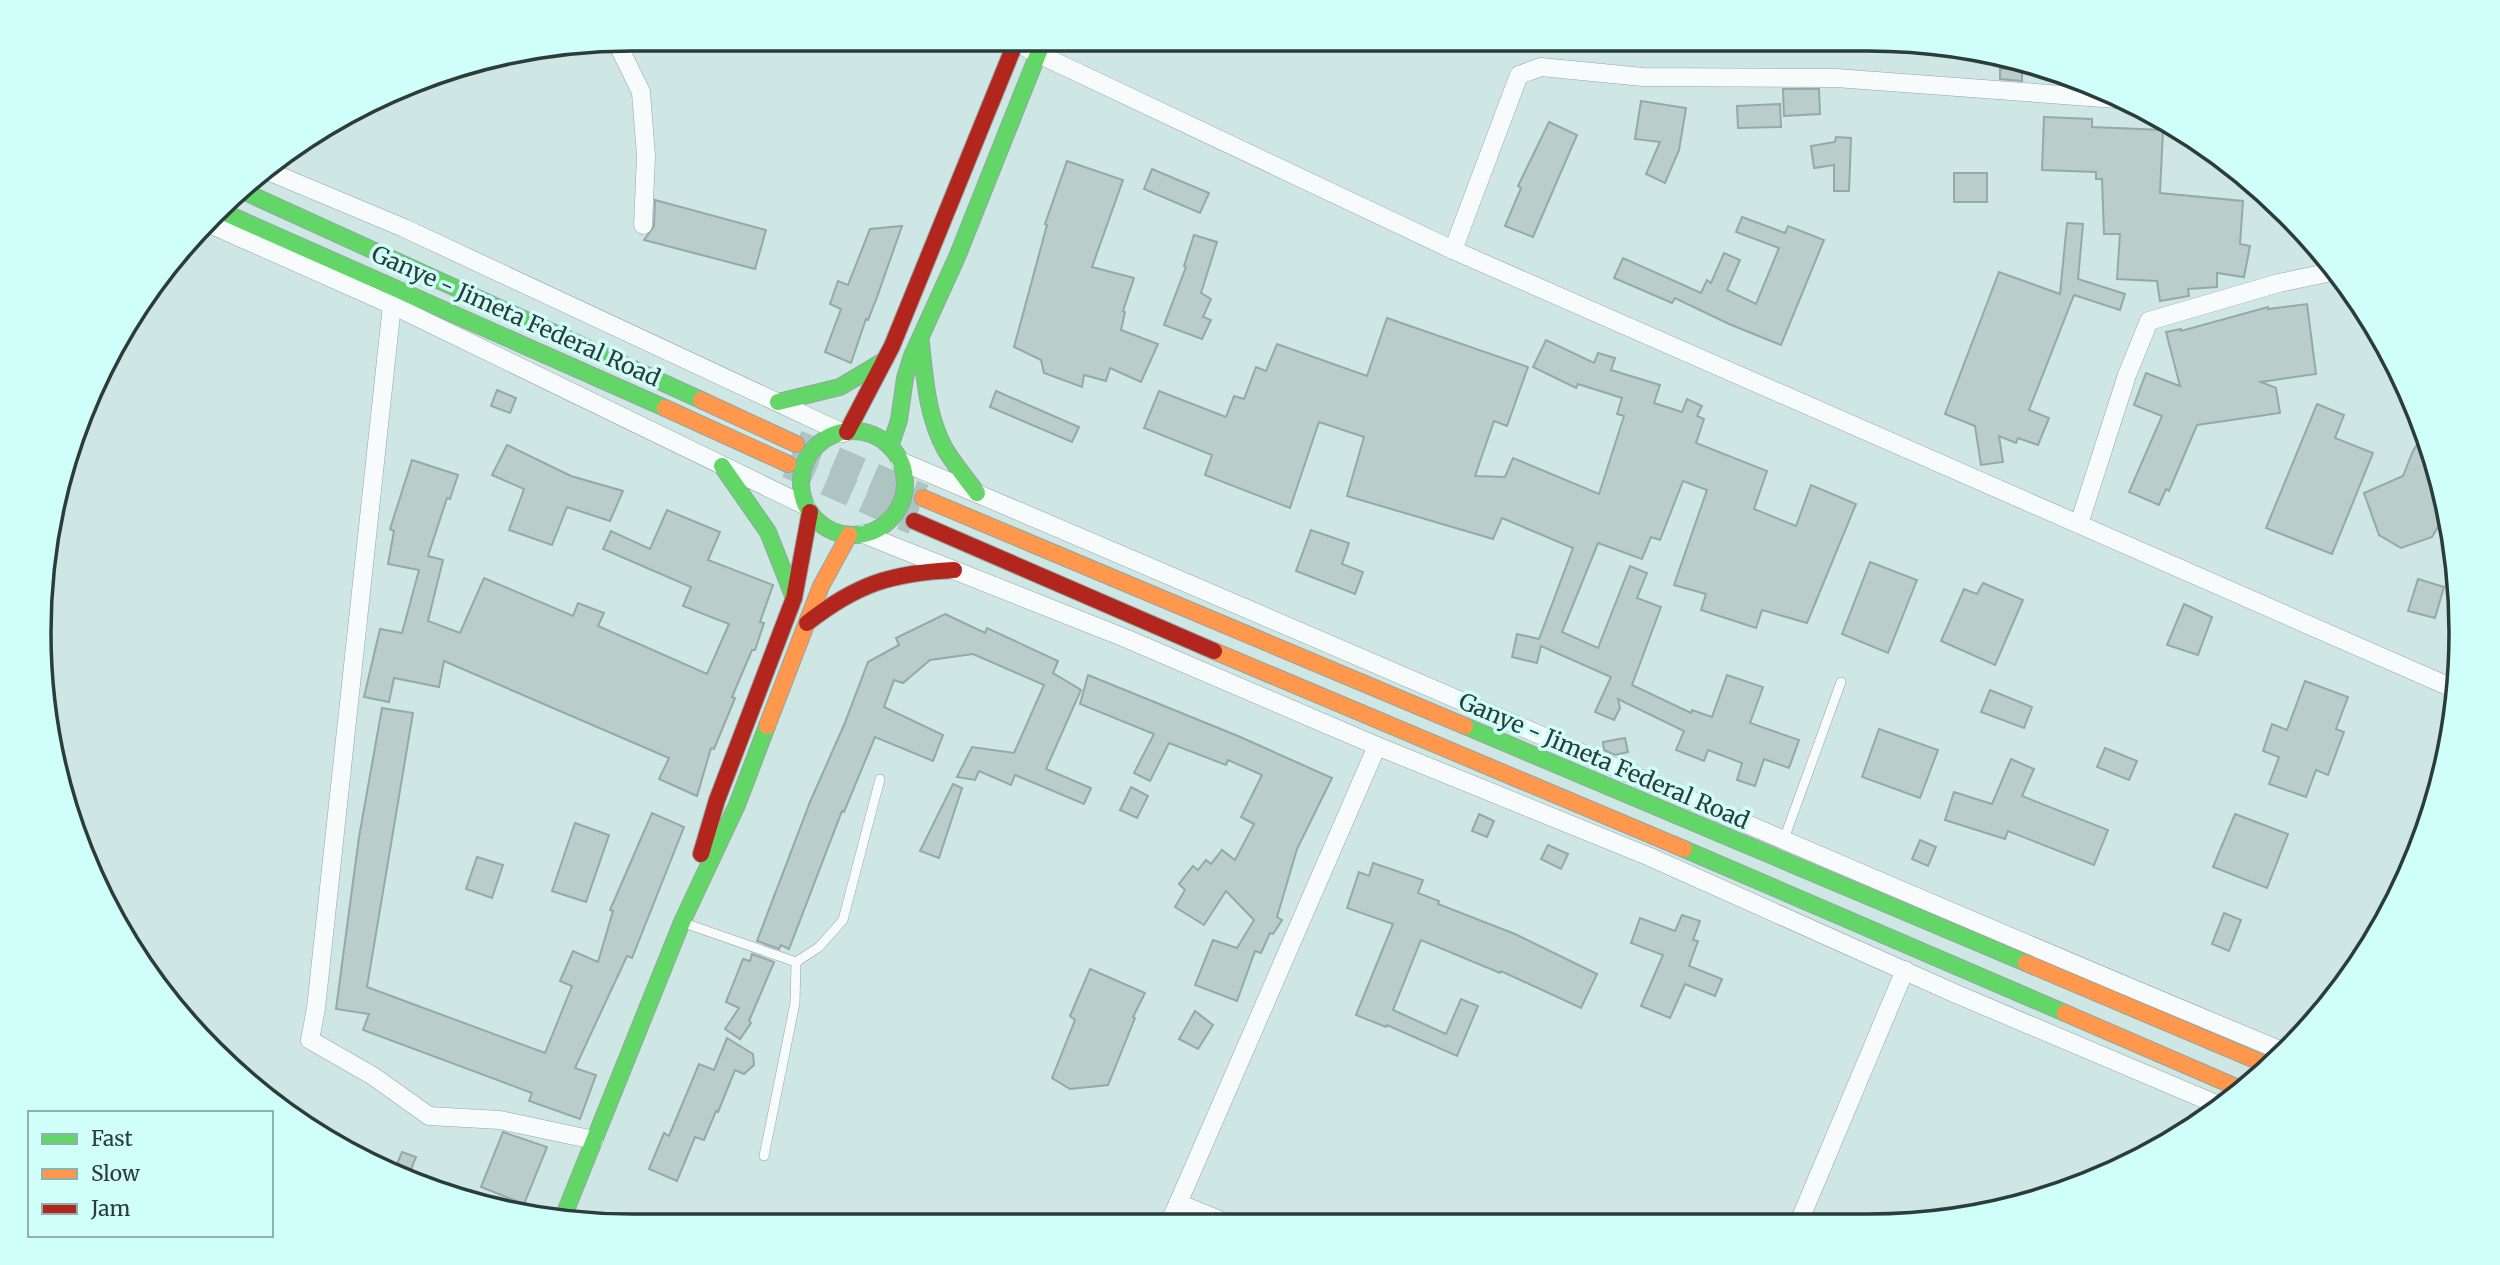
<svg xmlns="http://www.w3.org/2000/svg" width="2500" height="1265" viewBox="0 0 2500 1265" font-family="Merriweather,serif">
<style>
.building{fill:#b9cdcb;stroke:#96a8a7;stroke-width:2}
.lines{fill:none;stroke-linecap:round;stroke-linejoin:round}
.primary-tunnel{stroke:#adc4c2;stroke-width:28;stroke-dasharray:28 14;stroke-linecap:butt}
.lane-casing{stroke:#93a6a4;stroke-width:10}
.street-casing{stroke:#93a6a4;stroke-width:19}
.fast-casing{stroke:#93a6a4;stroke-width:18}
.slow-casing{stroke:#93a6a4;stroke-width:18}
.jam-casing{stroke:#93a6a4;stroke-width:18}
.lane{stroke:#f8fbfb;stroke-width:9}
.street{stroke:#f8fbfb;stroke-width:18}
.fast{stroke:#63d668;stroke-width:16}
.slow{stroke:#ff974d;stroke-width:16}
.jam{stroke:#b3261e;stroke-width:16}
.labels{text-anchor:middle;stroke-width:7;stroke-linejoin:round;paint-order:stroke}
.street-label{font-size:23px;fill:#2b3d3b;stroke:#d0fef9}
.rim{fill:none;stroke:#2b3d3b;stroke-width:3.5}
</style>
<rect width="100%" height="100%" fill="#cee6e4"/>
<g class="building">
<path d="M2022,68v13l-22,-2v-10z"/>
<path d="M1783,89h36l1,25 -36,2z"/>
<path d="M1641,101l45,7 -7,42 -14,33 -19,-9 14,-32 -25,-3z"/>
<path d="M1780,104l1,23 -43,1 -1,-22z"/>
<path d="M2044,117l48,2v8l71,3 -3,63 83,8 -3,43 10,2 -6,31 -27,-4v14l-29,2 1,7 -29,5 -3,-20 -40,-2 3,-45h-16l-2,-55h-6v-7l-54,-2z"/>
<path d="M1549,122l28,13 -44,102 -28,-11 16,-38 -3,-2z"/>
<path d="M1836,137l15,1 -2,53h-15v-26l-20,3 -3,-22 24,-4z"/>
<path d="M1067,161l56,19 -31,87 42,11 -11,33 2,1 -4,18 37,14 -17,38 -31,-14 -4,13 -22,-6 -2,12 -38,-14 -3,-13 -27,-13 33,-122 -2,-1z"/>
<path d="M1152,169l57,24 -9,20 -56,-24z"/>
<rect x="1954" y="173" width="33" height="29"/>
<path d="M655,200l111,30 -11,39 -111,-29 10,-14z"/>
<path d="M1742,217l43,16 3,-7 36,14 -43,105 -52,-21 -54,-26 -3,5 -58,-25 9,-20 78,35 6,-13 4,3 13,-30 16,7 -13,30 29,14 23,-56 -43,-16z"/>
<path d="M2067,223l16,1 -5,55 47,15 -5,16 -46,-15 -45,115 20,8 -11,27 -20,-7 -2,5 -17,-7 4,26 -22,3 -6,-39 -30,-12 54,-142 61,22z"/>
<path d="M902,226l-25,71 -9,23 -2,-1 -15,44 -26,-11 16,-43 -11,-5 8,-23 10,4 22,-56z"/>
<path d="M1194,235l23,7 -16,51 10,6 -8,18 8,3 -9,19 -38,-14 22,-58 -2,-1z"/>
<path d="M2307,304l9,70 -55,8 15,6 4,25 -83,12 -28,66 -3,-2 -7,16 -30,-13 33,-76 -28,-11 12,-32 34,13 -14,-54 15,-3v2l87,-24v2z"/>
<path d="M1387,318l141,49 -21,59 -13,-5 -19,55 30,1 8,-19 86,36 25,-78 -7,-2 5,-16 -44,-14 -2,4 -43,-21 13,-27 48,23 4,-10 17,5 -4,12 49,15 -6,18 28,9 5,-13 15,7 -5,10 7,3 -8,24 71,28 -13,38 42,17 15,-41 45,19 -49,119 -45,-13 -6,18 -55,-18 5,-16 -32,-9 33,-95 -24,-9 -23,59 -9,-3 -9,22 -44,-16 -36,89 36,16 32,-82 17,7 -10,25 24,9 -29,78 59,28 1,-3 20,7 15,-42 36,12 -13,36 49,17 -10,28 -25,-9 -9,27 -18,-6 5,-17 -34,-13 -4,11 -28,-11 8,-19 -66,-32 2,9 -6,12 -19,-8 16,-35 -70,-31 -4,17 -25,-6 5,-23 22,5 34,-91 -71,-30 -9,21 -146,-43 17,-59 -45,-15 -29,86 -85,-33 7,-20 -68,-27 15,-37 67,26 8,-21 10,3 12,-32 10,4 11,-27 90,32z"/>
<path d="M497,390l19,8 -6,15 -19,-7z"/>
<path d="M996,391l83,36 -7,15 -82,-35z"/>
<path d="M2317,404l27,11 -9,23 38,15 -41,101 -66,-26z"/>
<path d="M2425,432l14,47 -6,14 11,24 -12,20 -31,11 -22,-13 -15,-42 39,-17 10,-25z"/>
<path d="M507,445l64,31 52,15 -13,30 -43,-14 -15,38 -43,-15 15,-41 -32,-14z"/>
<path d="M412,460l46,15 -8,24 -3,-1 -19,58 15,4 -15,61 32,12 24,-55 89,38 5,-13 26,10 -6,13 109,48 22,-50 -46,-18 8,-19 -88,-38 8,-18 39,18 17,-39 53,22 -12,28 65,25 -13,37 4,1 -9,27h-3l-20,47 3,1 -21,51 -3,-1 -14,48 -38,-17 10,-21 -225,-97 -5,26 -45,-9 -5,24 -25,-5 16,-68 22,4 17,-63 -31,-6 6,-33 -4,-2z"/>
<path d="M1311,530l38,13 -7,21 21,8 -8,22 -59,-23z"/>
<path d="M1870,562l47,18 -29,73 -46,-19z"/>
<path d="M2418,579l26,8 -9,31 -27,-7z"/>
<path d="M1983,583l40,17 -28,65 -54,-24 23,-52 13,5z"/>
<path d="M2184,604l28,13 -14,38 -31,-10z"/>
<path d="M945,614l40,19 2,-5 71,33 -5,12 28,17 -35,79 45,19 -7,16 -69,-29 -4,10 -32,-14 -4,9 -18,-3 15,-30 42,6 30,-68 -71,-31 -43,6 -27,23 -9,-3 -10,27 59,28 -10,26 -58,-24 -31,75 -2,-1 -53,138 -8,-4 -2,4 -22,-8 53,-139 34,-77 24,-63 31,-17 -3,-7z"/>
<path d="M1088,675l150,61 94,42 -35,71 -20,68 5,3 -9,14 -3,-1 -9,20 -6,-2 -18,50 -42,-16 18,-45 24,8 17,-28 -28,-29 -22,34 -29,-18 10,-17 -6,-6 14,-18 5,4 8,-10 5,4 11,-14 13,10 19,-36 -13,-7 21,-42 -34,-15 -2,5 -57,-22 -19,38 -16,-8 20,-39 -74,-30z"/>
<path d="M2305,681l43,16 -12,32 8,3 -16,43 -12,-5 -10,27 -37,-13 10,-27 -16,-6 9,-27 15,6z"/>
<path d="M1990,690l42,17 -8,21 -43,-16z"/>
<path d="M382,708l31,5 -46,274 178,66 27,-67 -12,-5 13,-30 25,11 15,-51 -3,-1 42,-97 32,14 -52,131 -5,-2 -52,112 21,7 -16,44 -51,-18 3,-8 -169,-63 6,-16 -33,-5 23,-172z"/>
<path d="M1879,729l59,21 -18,48 -58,-21z"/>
<path d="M1625,738l3,14 -13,3 -11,-5 -1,-8z"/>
<path d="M2105,748l32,13 -8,19 -32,-13z"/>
<path d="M2011,759l23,10 -12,27 86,34 -14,35 -86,-34 -3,8 -60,-19 9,-28 38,12z"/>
<path d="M953,784l9,4 -23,70 -19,-7z"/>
<path d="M1131,787l17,9 -11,22 -17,-8z"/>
<path d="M1479,814l15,7 -7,16 -15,-6z"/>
<path d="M2235,814l53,20 -21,54 -54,-21z"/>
<path d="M575,823l34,12 -23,67 -34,-11z"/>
<path d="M1920,840l16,7 -8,19 -16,-7z"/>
<path d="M1548,845l20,9 -7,15 -20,-10z"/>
<path d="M477,857l26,8 -11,33 -26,-9z"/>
<path d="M1373,863l50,17 -5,13 21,8 -1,3 77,30 82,40 -16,34 -80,-37 -1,2 -79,-33 -28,70 53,24 15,-35 17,7 -21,50 -70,-31 -1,2 -30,-12 37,-91 -46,-16 12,-36 10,4z"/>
<path d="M2224,913l17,7 -12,31 -17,-7z"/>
<path d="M1682,915l18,6 -7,19 5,1 -9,25 33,13 -7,17 -30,-12 -15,34 -29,-12 22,-51 -32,-12 9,-25 35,13z"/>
<path d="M752,954l22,8 -25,59 2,2 -11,16 -15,-10 14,-21 -13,-6 17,-43 7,2z"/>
<path d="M1090,969l55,24 -12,24 2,1 -27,67 -38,4 -18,-11 23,-58 -5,-4z"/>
<path d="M1195,1011l18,14 -15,24 -19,-10z"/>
<path d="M727,1038l26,16 1,11 -10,9 -9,-4 -17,42 -2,-1 -12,29 -9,-3 -18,44 -28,-12 15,-36 5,3 30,-72 15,6z"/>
<path d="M503,1132l44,15 -23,57 -43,-17z"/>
<path d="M402,1152l14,5 -9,22 -14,-5z"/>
</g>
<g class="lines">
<g class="primary-tunnel">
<path d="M796,444l127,54"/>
<path d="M788,464l126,57"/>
</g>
<g class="lane-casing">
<g id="lane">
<path d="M1784,839l57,-157"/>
<path d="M684,923l112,39 23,-15 24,-27 37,-141"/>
<path d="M764,1156l31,-153 1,-41"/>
</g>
</g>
<g class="street-casing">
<g id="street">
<path d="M616,41l25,51 5,64 -3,69"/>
<path d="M1028,49l425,201 1004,440"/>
<path d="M263,169l141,59 439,205"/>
<path d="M212,225l180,80 414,201"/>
<path d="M1453,250l66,-175 22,-8 102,10 193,1 294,22"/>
<path d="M392,305l-76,703 -6,32 63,36 56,40 71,4 94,20"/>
<path d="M900,461c461,194 919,398 1382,590"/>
<path d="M2079,524l48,-149 22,-54 130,-38 57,-12"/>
<path d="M863,534l262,104 252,108 273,111 304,136 269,114"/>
<path d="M1178,1203l49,20"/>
<path d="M1799,1222l106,-252"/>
<path d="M1169,1224l208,-478"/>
</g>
</g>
<g class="fast-casing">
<g id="fast">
<path d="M243,191l458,209"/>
<path d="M223,212l442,196"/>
<path d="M921,343c4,36 6,73 24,106 9,15 21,29 32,44"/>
<path d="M778,402l62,-15 45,-27"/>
<circle cx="853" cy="483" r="52"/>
<path d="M890,447l9,-27 6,-42 7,-22 45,-99 87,-218"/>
<path d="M722,466l46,66 26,66"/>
<path d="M1465,726l561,237"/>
<path d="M1684,849l381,164"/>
<path d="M562,1220l120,-298 55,-117 30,-79"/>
</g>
</g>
<g class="slow-casing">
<g id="slow">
<path d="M701,400l95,44"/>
<path d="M665,408l123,56"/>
<path d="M923,498l542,228"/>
<path d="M1214,651l470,198"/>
<path d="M767,726l54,-140 28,-51"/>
<path d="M2026,963l241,102"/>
<path d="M2065,1013l178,77"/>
</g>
</g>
<g class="jam-casing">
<g id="jam">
<path d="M847,432l45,-86 125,-307"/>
<path d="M914,521l300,130"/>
<path d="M807,623c50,-39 84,-50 147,-53"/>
<path d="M701,854l16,-54 77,-202 16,-86"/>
</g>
</g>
<use href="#lane" class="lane"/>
<use href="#street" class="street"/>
<use href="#fast" class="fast"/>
<use href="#slow" class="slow"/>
<use href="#jam" class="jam"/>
</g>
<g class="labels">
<g class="street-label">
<text transform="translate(516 316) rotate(24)" y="8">Ganye - Jimeta Federal Road</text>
<text transform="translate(1604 761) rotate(23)" y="8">Ganye - Jimeta Federal Road</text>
</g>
</g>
<path d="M0 0H2500V1265H0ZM632 51H1868A581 581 0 0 1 2449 632V633A581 581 0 0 1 1868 1214H632A581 581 0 0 1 51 633V632A581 581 0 0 1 632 51Z" fill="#d0fef9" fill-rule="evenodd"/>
<path class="rim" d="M632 51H1868A581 581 0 0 1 2449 632V633A581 581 0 0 1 1868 1214H632A581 581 0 0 1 51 633V632A581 581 0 0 1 632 51Z"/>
<rect x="28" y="1111" width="245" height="126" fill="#d0fef9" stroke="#8eb1ad" stroke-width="2"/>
<rect x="42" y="1134" width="35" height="10" fill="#63d668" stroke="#8eb1ad" stroke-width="2"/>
<text x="91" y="1146" font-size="21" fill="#2b3d3b">Fast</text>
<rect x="42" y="1169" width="35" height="10" fill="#ff974d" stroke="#8eb1ad" stroke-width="2"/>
<text x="91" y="1181" font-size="21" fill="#2b3d3b">Slow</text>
<rect x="42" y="1204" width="35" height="10" fill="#b3261e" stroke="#8eb1ad" stroke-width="2"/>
<text x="91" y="1216" font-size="21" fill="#2b3d3b">Jam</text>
</svg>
